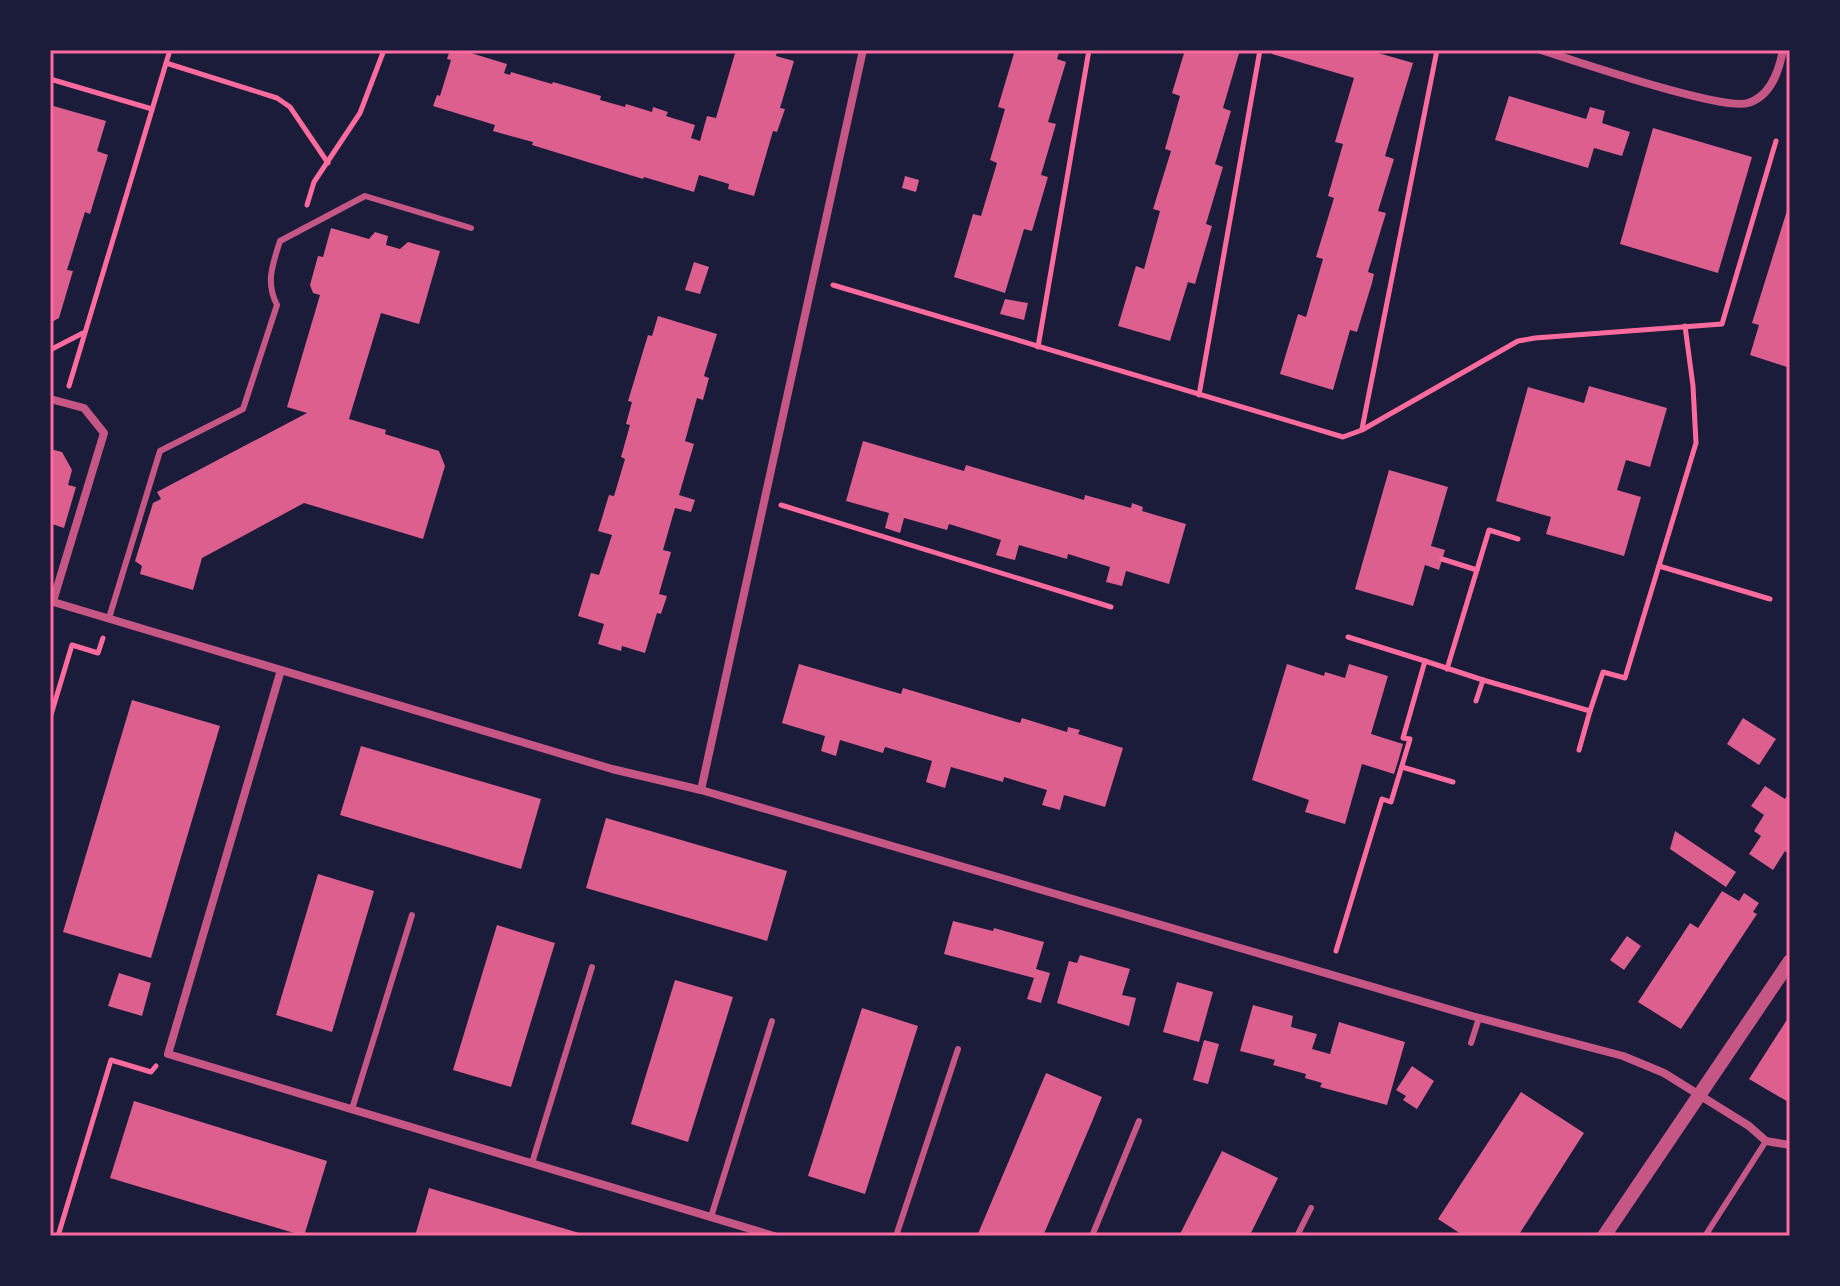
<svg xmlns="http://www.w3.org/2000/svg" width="1840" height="1286" viewBox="0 0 1840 1286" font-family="'Varela Round',sans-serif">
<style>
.building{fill:#dd5f8e}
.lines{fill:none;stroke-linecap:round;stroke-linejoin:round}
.path{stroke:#ff6b9d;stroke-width:5}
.service{stroke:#c65784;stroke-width:6}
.minor{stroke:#c65784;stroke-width:8}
.tertiary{stroke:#c65784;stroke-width:14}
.neatline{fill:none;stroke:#ff6b9d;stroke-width:3}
</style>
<rect width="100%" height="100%" fill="#1b1b3a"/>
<g class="building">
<path d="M450,50h11l46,14 -3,9 6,2 1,-3 41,12 1,-2 48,14 -1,4 25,7 1,-3 26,8 1,-5 15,5 -2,4 29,9 -4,13 9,3 7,-25 9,2 20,-68h35l6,2 -1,4 18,5 -14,47 5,1 -8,23 -4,-1 -19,65 -26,-7 1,-5 -30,-9 -5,17 -50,-15 -1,2 -111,-34 1,-3 -40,-11 2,-6 -62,-19 4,-11 3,1 11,-36 -4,-1z"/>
<path d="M1015,50h45l-3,9 9,3 -18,60 8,2 -15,51 7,2 -16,54 -8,-2 -19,64 -51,-16 19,-63 8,2 16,-53 -7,-3 15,-51 -7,-2z"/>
<path d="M1185,50h55l-17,58 8,3 -16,53 8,3 -17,57 6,2 -17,58 -7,-2 -18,59 -52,-15 18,-60 8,3 16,-58 -7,-2 18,-58 -6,-2 15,-53 -8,-3z"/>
<path d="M1273,50h95l45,13 -28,93 9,3 -16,52 8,2 -18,59 6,2 -2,9 -15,49 -7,-2 -17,60 -53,-16 18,-60 8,3 17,-58 -7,-2 18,-59 -6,-2 15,-52 -8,-2 19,-64 -82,-24z"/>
<path d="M1509,96l77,23 4,-12 15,4 -3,12 28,9 -8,24 -28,-8 -6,20 -93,-28z"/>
<path d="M50,105l56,16 -9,30 11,4 -18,59 -5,-2 -18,58 6,1 -14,47 -9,5z"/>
<path d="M1653,128l99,29 -34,116 -98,-29z"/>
<path d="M905,176l14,4 -3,12 -14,-4z"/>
<path d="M1790,201v167l-40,-13 9,-30 -7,-2z"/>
<path d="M331,228l38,11 6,-7 13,4 -2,9 14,4 8,-7 32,9 -21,73 -38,-11 -32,106 37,11 -1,4 54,17 6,15 -22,73 -119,-36 -102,55 -9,32 -53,-16 2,-8 -7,-5 18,-58 8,-4 -4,-7 150,-79 -20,-6 33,-112 -7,-2 -3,-8 8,-29 5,1z"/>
<path d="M694,262l15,5 -9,27 -15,-4z"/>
<path d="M1005,299l23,4 -4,17 -24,-6z"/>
<path d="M658,316l59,18 -13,42 5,2 -6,22 -6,-2 -12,43 9,3 -15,51 16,5 -4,12 -16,-4 -12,42 8,2 -12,42 8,2 -6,18 -4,-1 -12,40 -23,-7 -1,5 -23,-7 6,-20 -26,-8 13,-43 8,2 13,-40 -14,-4 11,-36 5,1 11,-37 -4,-2 9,-32 -4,-1 6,-22 -4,-1 20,-66 4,1z"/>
<path d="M1589,386l78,22 -17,59 -24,-7 -9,30 24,7 -17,59 -78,-22 5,-17 -55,-16 32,-114 56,16z"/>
<path d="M863,441l101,30 2,-6 118,35 1,-5 46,13 1,-5 11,4 -1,4 44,13 -17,60 -43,-13 -4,15 -16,-4 4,-15 -42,-13 -1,5 -48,-14 -4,15 -5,-1 -14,-4 5,-15 -52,-16 -2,6 -43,-12 -4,15 -15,-5 4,-15 -43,-12z"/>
<path d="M50,449l12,3 10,18 -4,15 8,2 -12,41 -12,-4 -1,6z"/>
<path d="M1389,470l59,17 -17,59 14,4 -6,20 -14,-5 -12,41 -58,-17z"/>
<path d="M799,664l102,30 2,-6 117,35 2,-5 45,14 1,-5 12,3 -2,4 45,14 -18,59 -41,-12 -4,15 -18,-5 5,-15 -43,-13 -1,5 -52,-15 -6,21 -19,-6 6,-21 -47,-14 -2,6 -43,-13 -4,16 -15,-5 4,-15 -43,-13z"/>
<path d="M1287,664l37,12 1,-4 20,6 4,-14 39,12 -17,58 32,10 -4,14 -5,16 -32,-10 -17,60 -40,-12 4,-12 -57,-20z"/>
<path d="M132,700l88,26 -69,232 -88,-26z"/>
<path d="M1743,718l33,21 -17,26 -32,-21z"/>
<path d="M361,746l180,53 -20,70 -181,-54z"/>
<path d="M1765,786l20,13 5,-8v64l-5,-4 -12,19 -24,-16 12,-18 -7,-5 10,-16 -13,-9z"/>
<path d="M606,818l181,53 -20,70 -181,-53z"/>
<path d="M1675,831l61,41 -10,15 -56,-38z"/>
<path d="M318,874l56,17 -42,141 -56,-17z"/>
<path d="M1722,891l17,10 5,-8 15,10 -6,9 4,2 -76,115 -43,-27 52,-79 8,5z"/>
<path d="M953,921l40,10 1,-3 50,14 -8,27 14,4 -9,30 -14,-4 7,-21 -90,-24z"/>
<path d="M497,925l58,18 -44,144 -58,-17z"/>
<path d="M1627,936l14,10 -17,24 -14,-10z"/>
<path d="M1080,955l50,14 -8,26 14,3 -7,28 -72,-23 12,-42 8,2z"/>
<path d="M119,973l32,10 -9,33 -34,-10z"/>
<path d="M675,980l58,17 -45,145 -57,-18z"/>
<path d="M1177,982l36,10 -14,50 -36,-10z"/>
<path d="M1253,1005l40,11 -2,11 26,7 -5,15 18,5 9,-32 66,20 -18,63 -67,-18 2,-4 -17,-5 1,-4 -33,-9 2,-5 -35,-9z"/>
<path d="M862,1008l56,18 -53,168 -57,-18z"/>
<path d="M1790,1015v88l-41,-24z"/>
<path d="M1204,1040l15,4 -11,40 -15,-4z"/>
<path d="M1412,1066l22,15 -17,28 -14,-9 3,-4 -10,-6z"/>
<path d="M1046,1073l56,24 -11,27 -48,112h-66z"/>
<path d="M1521,1092l63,41 -66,103h-54l-26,-17z"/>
<path d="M134,1101l193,60 -23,75 -194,-58z"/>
<path d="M1222,1151l56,27 -26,53 -3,5h-70z"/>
<path d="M429,1188l157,47v1h-171z"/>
</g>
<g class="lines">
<g class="path">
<path d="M166,63l111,35 13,9 38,56"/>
<path d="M50,79l102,30"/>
<path d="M307,205l7,-23 46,-69 24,-63"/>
<path d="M833,285l510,152 19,-7 156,-89 17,-3 187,-14 54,-183"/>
<path d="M1038,347l51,-297"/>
<path d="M50,350l33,-17"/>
<path d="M69,386l101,-336"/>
<path d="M1199,395l61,-345"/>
<path d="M1362,429l75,-379"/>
<path d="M781,505l330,102"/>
<path d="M1442,559l35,11"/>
<path d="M1659,566l111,33"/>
<path d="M1425,661l58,19 -7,21"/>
<path d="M1447,669l42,-139 29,9"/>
<path d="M1483,680l107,31 -11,39"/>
<path d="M1590,711l13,-39 22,6 71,-235 -3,-57 -8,-60"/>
<path d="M50,718l22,-73 26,8 5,-15"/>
<path d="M1402,767l51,15"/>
<path d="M1336,951l46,-152 9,3 19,-63 -7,-1 22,-77 -77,-24"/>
<path d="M58,1236l53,-176 40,12 5,-6"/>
</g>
<g class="service">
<path d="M109,618l51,-167 83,-42 34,-104c-12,-23 -4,-41 3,-64l85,-45 106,32"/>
<path d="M1471,1043l8,-25"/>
<path d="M352,1109l60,-194"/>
<path d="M532,1163l60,-196"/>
<path d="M711,1217l61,-196"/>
<path d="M896,1236l62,-187"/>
<path d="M1092,1236l47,-115"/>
<path d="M1297,1236l14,-28"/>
<path d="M1705,1236l61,-95"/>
</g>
<g class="minor">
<path d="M1541,50c35,11 181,61 207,53 23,-7 31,-32 35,-53"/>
<path d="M50,399l34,9 20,25 -51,168"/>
<path d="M50,601l562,168 89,21 771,226 151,40 41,17 85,53 17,15 24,4"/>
<path d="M281,670l-113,384 606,182"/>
<path d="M701,790l162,-740"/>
</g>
<path class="tertiary" d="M1604,1236l186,-275"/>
</g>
<rect width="1840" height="1286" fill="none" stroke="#1b1b3a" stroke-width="104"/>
<rect x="52" y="52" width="1736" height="1182" class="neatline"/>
</svg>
